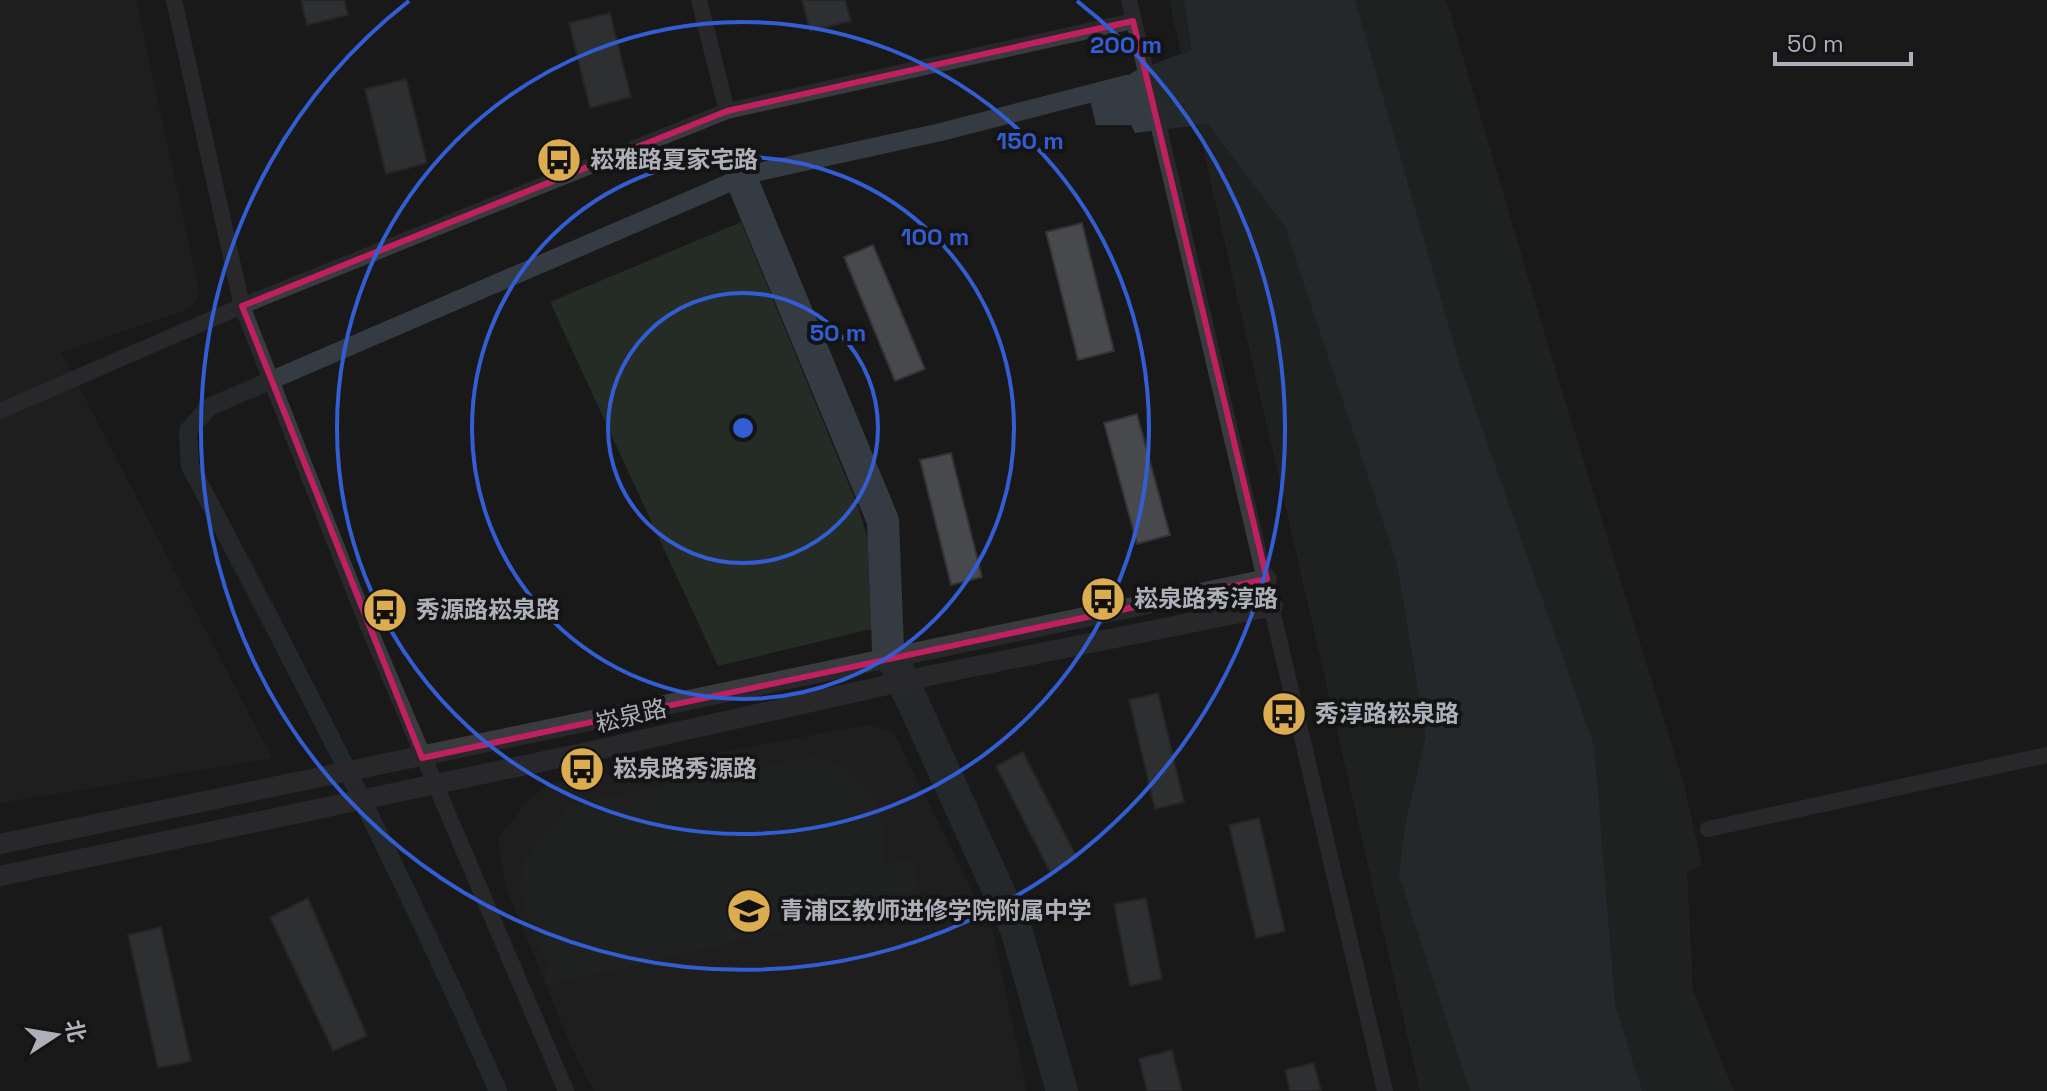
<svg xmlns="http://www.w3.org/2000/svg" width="2047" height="1091" viewBox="0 0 2047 1091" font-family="'Space Grotesk','Noto Sans SC',sans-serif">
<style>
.built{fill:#252527}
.green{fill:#252c26}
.water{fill:#343b42}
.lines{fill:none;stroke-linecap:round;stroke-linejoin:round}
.canal{stroke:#343b42;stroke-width:18}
.river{stroke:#343b42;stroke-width:32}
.building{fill:#48494c;stroke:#333336;stroke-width:2}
.minor{stroke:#3a3b3f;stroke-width:16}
.tertiary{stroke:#3a3b3f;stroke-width:20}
.marked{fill:none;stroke:#c12060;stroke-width:6;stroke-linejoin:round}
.ring{fill:none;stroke:#335dd3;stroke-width:4}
.labels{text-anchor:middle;stroke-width:8;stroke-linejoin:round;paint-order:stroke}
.poi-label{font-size:24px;font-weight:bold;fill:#adb0b8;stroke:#141415;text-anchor:start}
.street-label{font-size:24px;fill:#adb0b8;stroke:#141415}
.centre{fill:#335dd3;stroke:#141415;stroke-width:4}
.ring-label{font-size:24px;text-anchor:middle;font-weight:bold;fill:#335dd3;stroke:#141415;stroke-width:8;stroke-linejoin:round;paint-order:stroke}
</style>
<rect width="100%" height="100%" fill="#19191a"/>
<g class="built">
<path d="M0,0h136l64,295 -11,14 -128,43 211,406 -272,45z"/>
<path d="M866,725l27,6 100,202 34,158h-433l-23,-45 -65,-158 -8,-49 30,-39 22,-16z"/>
</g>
<g class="green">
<path d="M1169,0h277l110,372 128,413 18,80 -15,7 6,118 41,101h-314z"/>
<path d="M741,222l118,287 12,42v78l-153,37 -168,-364z"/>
<path d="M822,755c49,31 67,51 60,110l30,-5 9,39 -376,86 3,-25 -15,-30 -12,-38 2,-30 47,-57z"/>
</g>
<path class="water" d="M1184,0h171l105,366 134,380 21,259 27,86h-172l-71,-216 6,-49 21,-90 -29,-172 -112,-338 -77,-102 -73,9 -4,-8h-35l-6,-25 45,-29 57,-21z"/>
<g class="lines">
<path class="canal" d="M498,1091c-93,-213 -199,-419 -308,-625l-2,-35 21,-24 541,-233 191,-42 186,-48"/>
<path class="river" d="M741,178l142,343 5,127 128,281 46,162"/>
</g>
<g class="building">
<path d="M301,0h43l4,15 -41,10z"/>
<path d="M802,0h43l6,21 -41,10z"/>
<path d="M610,13l21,84 -41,11 -21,-85z"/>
<path d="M406,79l21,84 -41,11 -21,-85z"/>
<path d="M1082,223l32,128 -36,9 -32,-128z"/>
<path d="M873,245l52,124 -30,12 -51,-124z"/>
<path d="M1137,414l33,121 -33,9 -33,-121z"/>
<path d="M951,453l31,124 -31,8 -31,-125z"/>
<path d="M1158,693l26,109 -29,7 -26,-109z"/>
<path d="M1023,752l54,106 -27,14 -54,-106z"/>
<path d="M1259,818l26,113 -29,7 -27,-113z"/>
<path d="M308,898l59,138 -34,15 -63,-134z"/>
<path d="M1146,898l16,81 -32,7 -16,-82z"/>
<path d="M161,927l30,134 -33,7 -30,-133z"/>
<path d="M1172,1050l10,41h-35l-8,-32z"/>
<path d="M1314,1063l7,28h-31l-5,-21z"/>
</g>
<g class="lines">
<g class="minor">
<path d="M174,0l68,306 123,313 201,472"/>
<path d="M699,0l28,111"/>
<path d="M1129,0l256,1091"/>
<path d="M0,411l242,-105 485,-195 406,-90"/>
<path d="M1708,829l339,-74"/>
</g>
<g class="tertiary">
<path d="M0,844l1267,-265"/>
<path d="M0,876l583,-123 349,-78 341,-69"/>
</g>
</g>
<path d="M0 0H2047V1091H0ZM1133,21l134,558 -845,179 -180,-452 485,-195z" fill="#19191a" fill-opacity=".55" fill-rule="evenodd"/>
<path class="marked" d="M1133,21l134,558 -845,179 -180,-452 485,-195z"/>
<g class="ring">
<circle cx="743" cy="428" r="135"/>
<circle cx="743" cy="428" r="271"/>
<circle cx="743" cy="428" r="406"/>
<path d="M1077 1A542 542 0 1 1 409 1"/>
</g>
<defs>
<g id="bus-disc" transform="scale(2.3)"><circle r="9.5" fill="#dcac50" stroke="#141415"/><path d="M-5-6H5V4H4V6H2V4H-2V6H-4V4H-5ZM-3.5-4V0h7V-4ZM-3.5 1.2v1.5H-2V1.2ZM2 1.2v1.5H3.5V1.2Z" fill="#111"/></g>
<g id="school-disc" transform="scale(2.3)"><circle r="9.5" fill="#dcac50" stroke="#141415"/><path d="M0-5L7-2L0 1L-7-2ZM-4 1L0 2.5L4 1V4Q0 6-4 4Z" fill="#111"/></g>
</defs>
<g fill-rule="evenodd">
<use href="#bus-disc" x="559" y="160"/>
<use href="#bus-disc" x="1103" y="599"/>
<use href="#bus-disc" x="385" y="610"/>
<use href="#bus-disc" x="1284" y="714"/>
<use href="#bus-disc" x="582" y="769"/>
<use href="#school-disc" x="749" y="911"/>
</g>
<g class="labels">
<g class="poi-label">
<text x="590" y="168">崧雅路夏家宅路</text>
<text x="1134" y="607">崧泉路秀淳路</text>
<text x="416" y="618">秀源路崧泉路</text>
<text x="1315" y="722">秀淳路崧泉路</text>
<text x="613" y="777">崧泉路秀源路</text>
<text x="780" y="919">青浦区教师进修学院附属中学</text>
</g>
<g class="street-label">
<text transform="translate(631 716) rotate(-13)" y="8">崧泉路</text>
</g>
</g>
<circle cx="743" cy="428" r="12" class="centre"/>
<g class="ring-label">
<text x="1126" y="53">200 m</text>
<text x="1030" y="149">150 m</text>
<text x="935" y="245">100 m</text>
<text x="838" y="341">50 m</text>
</g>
<g transform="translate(56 1035) rotate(78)" stroke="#141415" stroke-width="6" paint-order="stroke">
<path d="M0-6L14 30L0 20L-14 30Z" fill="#adb0b8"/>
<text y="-12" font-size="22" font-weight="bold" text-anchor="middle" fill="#adb0b8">北</text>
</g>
<path d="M1775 52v12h136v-12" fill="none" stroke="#adb0b8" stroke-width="4"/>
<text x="1787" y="52" font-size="24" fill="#adb0b8" stroke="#141415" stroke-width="6" paint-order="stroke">50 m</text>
</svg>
